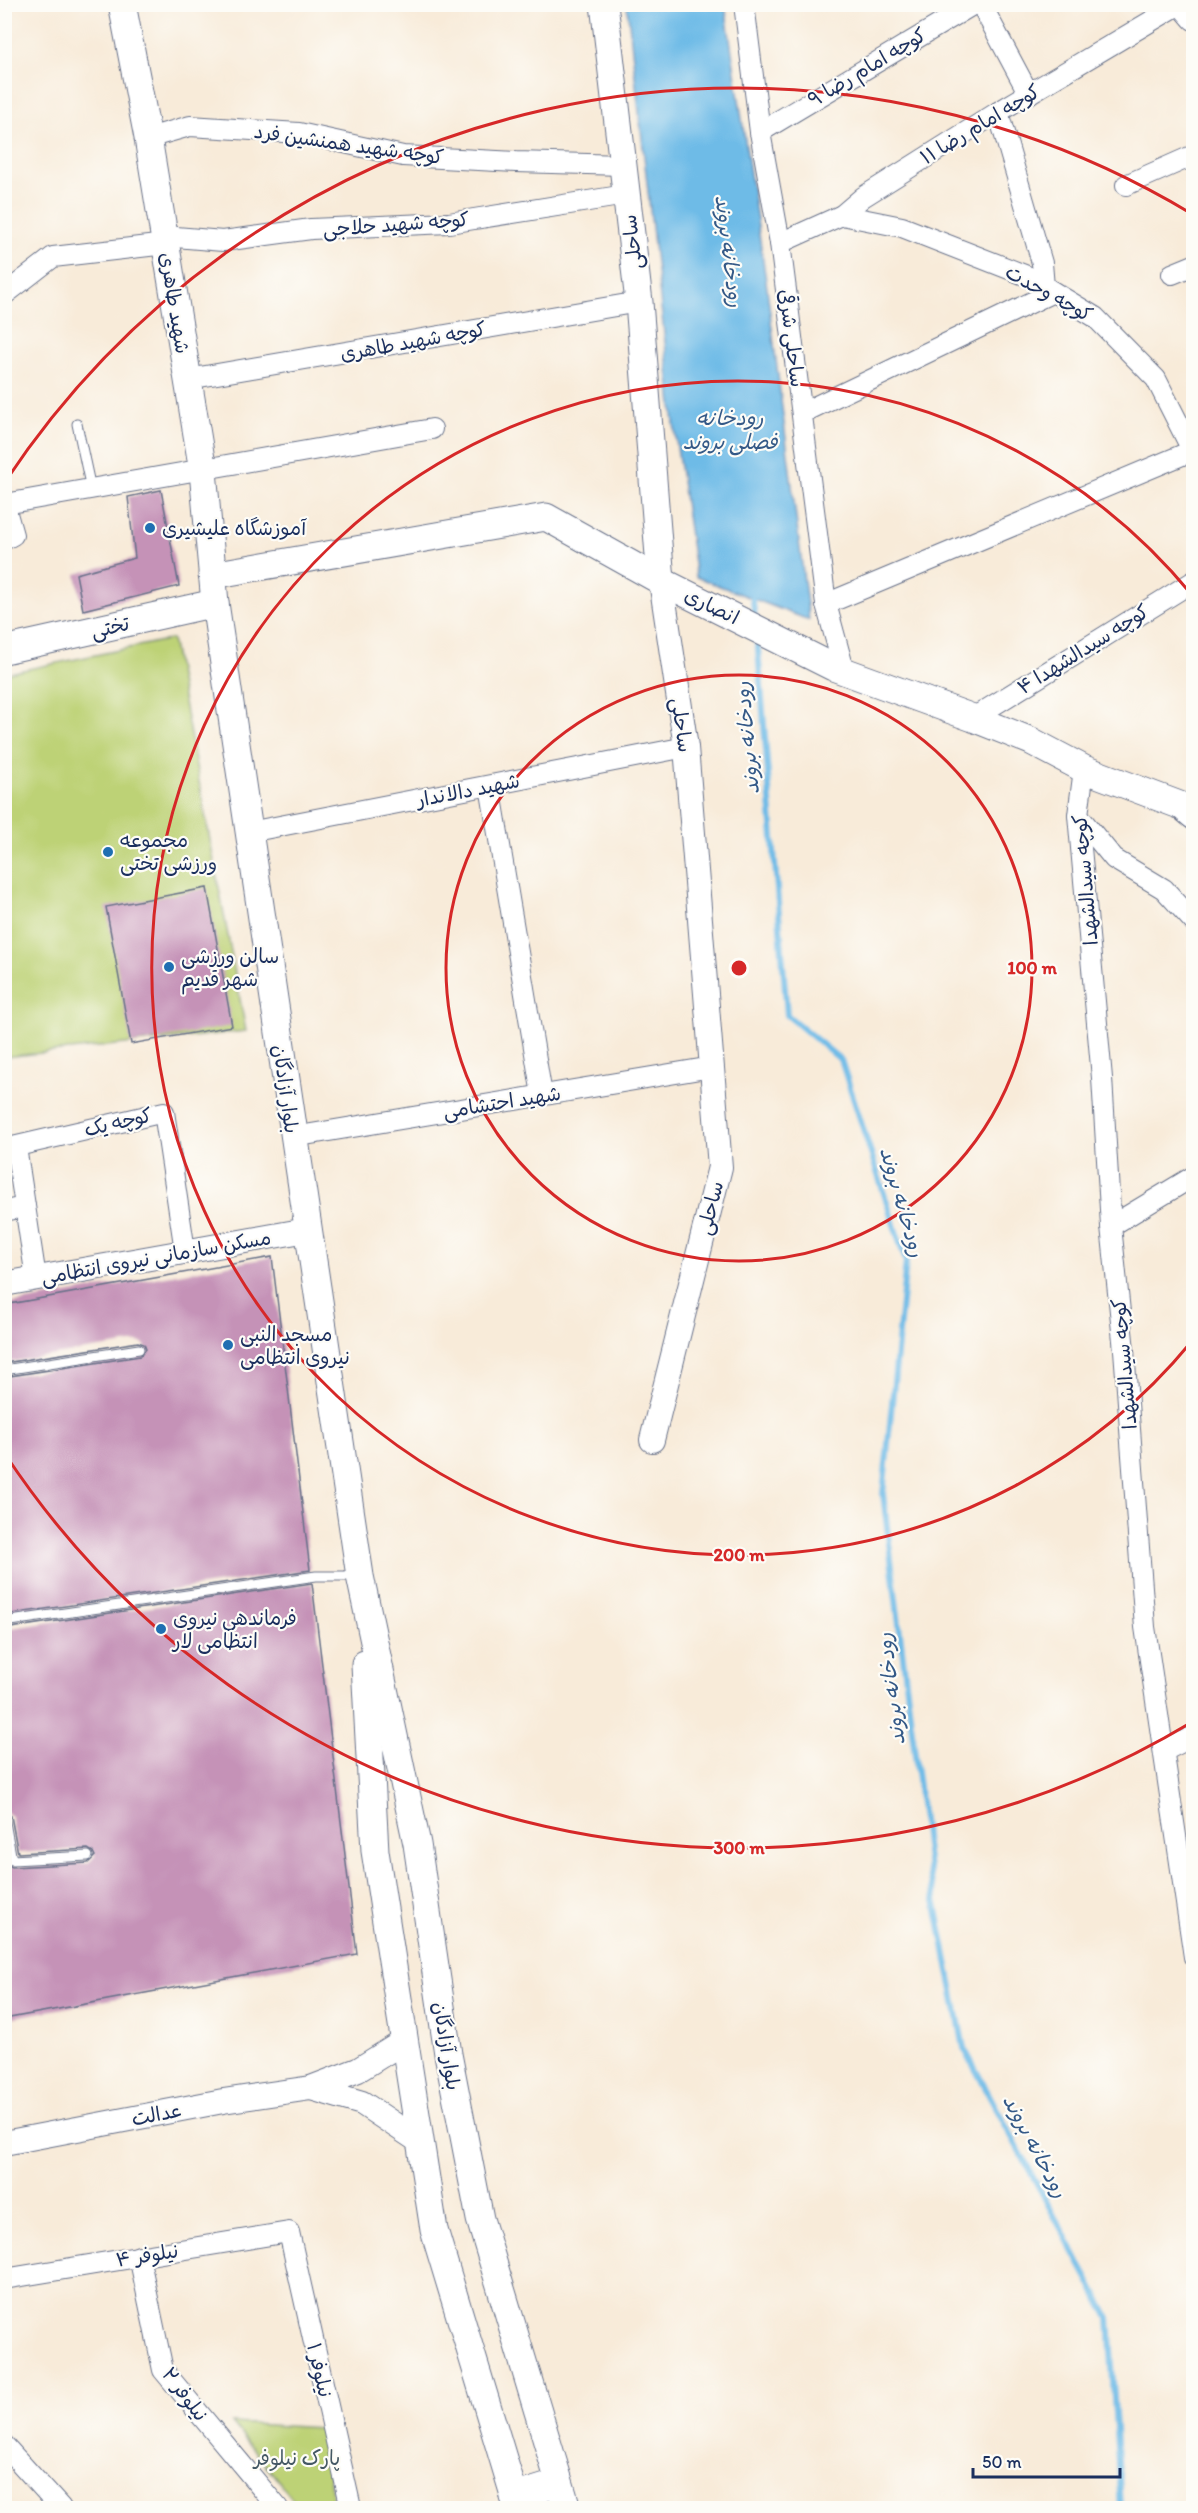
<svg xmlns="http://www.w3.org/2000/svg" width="1198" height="2513" viewBox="0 0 1198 2513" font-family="Itim,'Playpen Sans Arabic',sans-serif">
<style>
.green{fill:#bdd276;stroke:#6c806a;stroke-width:1.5}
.water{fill:#6ebbe7;stroke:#4475a2;stroke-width:1.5}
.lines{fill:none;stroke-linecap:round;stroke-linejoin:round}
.stream{stroke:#6ebbe7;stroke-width:6}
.building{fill:#c592b7}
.service-casing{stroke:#687189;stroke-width:11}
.minor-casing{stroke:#687189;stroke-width:22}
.tertiary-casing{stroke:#687189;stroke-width:26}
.secondary-casing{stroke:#687189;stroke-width:29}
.service{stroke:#fff;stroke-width:9}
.minor{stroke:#fff;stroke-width:20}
.tertiary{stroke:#fff;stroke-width:24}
.secondary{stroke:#fff;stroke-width:27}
.ring{fill:none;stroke:#d62828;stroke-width:3}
.poi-dot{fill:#1f6fb2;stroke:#fdfcf7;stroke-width:2}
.labels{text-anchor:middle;stroke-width:4.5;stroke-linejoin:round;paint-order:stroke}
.street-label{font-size:20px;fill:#1b2f5e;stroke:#fdfcf7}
.poi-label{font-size:20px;fill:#1b2f5e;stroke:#fdfcf7;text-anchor:start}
.park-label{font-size:20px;fill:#445864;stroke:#fdfcf7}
.water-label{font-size:21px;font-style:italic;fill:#345987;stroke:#fdfcf7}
.centre{fill:#d62828;stroke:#fdfcf7;stroke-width:3}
.ring-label{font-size:18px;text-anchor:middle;font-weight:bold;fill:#d62828;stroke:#fdfcf7;stroke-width:4.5;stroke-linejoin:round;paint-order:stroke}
</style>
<rect width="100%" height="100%" fill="#fdfcf7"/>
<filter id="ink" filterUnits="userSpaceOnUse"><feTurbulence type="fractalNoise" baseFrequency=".0167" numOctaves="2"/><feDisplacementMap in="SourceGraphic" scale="12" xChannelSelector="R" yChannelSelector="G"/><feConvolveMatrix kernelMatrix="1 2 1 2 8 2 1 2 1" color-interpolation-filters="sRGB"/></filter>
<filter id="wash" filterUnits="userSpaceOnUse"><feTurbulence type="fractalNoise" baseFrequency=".008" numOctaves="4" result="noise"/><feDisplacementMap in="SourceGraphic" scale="24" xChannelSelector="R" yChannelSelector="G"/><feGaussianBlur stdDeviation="1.35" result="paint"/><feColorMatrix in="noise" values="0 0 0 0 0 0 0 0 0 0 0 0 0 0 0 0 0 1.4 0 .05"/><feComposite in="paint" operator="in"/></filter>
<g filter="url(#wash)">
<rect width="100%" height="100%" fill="#f8ebd9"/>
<g class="green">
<path d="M172,639l74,392 -241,26 -1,-383z"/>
<path d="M232,2423l89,5 13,79 -34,1z"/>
</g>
<path class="water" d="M627,5h98l41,276 43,339 -113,-43 -20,-137z"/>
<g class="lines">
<g class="stream">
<path d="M752,592l3,28"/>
<path d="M757,636l30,379 54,45 65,202 -23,232 46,375 35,179 145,270 12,190"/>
</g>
</g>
<g id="blocks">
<g class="building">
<path d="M161,490l18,96 -96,24 -7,-36 59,-16 -7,-61z"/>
<path d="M207,888l25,138 -101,18 -25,-137z"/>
<path d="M272,1257l38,313 -306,45v-238l136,-21 6,-7 -2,-5 -6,-2 -134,21v-58z"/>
<path d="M312,1583l45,371 -353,65v-162l2,7 6,3 76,-4 7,-7 -2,-4 -5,-3 -70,4 -7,-37 -7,-6v-181z"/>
</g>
</g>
</g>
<g filter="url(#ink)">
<use href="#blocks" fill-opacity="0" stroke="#687189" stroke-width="1.5"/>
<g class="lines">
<g class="service-casing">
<g id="service">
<path d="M77,424l14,65"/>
<path d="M4,1370l135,-21"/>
<path d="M4,1622l312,-46h42"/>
<path d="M4,1817l8,43 76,-4"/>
</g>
</g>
<g class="minor-casing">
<g id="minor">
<path d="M744,4l16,128 20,111 46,361 18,66"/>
<path d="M981,4l48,90"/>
<path d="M998,112l44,151 2,24"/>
<path d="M760,132l214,-128"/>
<path d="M148,138l42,-12 109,7 104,23 113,6 107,3"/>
<path d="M1126,185l68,-30"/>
<path d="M842,215l60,12 125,49 68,41 61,62 38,75"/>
<path d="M164,236l59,5 88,-12 138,-6 177,-28"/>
<path d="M780,243l62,-28 21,-18 135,-85 182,-108"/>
<path d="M1172,274l22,-9"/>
<path d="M4,295l49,-38 113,-13"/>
<path d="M188,379l451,-77"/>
<path d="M802,413l251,-121"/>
<path d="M4,503l9,32 -9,5"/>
<path d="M5,504l427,-75"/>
<path d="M826,604l368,-154"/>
<path d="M973,718l221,-137"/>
<path d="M1084,769l-6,46 24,263 9,148 13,124 21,277 49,330"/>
<path d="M490,786l52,309"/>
<path d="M1078,815l36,44 50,30 30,33"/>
<path d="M249,832l437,-85"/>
<path d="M293,1137l419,-70"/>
<path d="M16,1147l20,131"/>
<path d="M4,1149l160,-37 21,139"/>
<path d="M4,1211l21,-4"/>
<path d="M1111,1226l83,-50"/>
<path d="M1164,1751l30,-15"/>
<path d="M139,2256l24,114 115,138"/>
<path d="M4,2279l285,-47 62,276"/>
<path d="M4,2445l57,63"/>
</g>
</g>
<g class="tertiary-casing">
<g id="tertiary">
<path d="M1182,4l12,14"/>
<path d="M4,1284l303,-54"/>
<path d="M652,1440l68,-273 -34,-420 -25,-166"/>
<path d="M311,2088l51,15 57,38"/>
<path d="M4,2143l219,-42 88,-13 47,-18 45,-28"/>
</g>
</g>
<g class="secondary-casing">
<g id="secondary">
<path d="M122,4l26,134 55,333 12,132 145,973 57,268 31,210 32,165 87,289"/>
<path d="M604,4l35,298 22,279"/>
<path d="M212,575l334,-58 115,64 172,86 140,51 58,23 53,28 98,37 12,10"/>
<path d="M4,650l211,-47"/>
<path d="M365,1664l10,187 59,379 84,278"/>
<path d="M514,2497l45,-14"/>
</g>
</g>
<use href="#service" class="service"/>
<use href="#minor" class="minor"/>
<use href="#tertiary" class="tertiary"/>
<use href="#secondary" class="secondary"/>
</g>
</g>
<g class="ring">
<circle cx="739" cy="968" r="293"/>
<path d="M1192 1341A587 587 0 1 1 1192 595"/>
<path d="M1192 1722A880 880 0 0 1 5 1454M5 482A880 880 0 0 1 1192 214"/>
</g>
<g class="poi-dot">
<circle cx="150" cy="528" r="6"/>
<circle cx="108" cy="852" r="6"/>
<circle cx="169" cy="967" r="6"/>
<circle cx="228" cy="1345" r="6"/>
<circle cx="161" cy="1629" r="6"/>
</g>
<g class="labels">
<g class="street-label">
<text transform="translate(867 67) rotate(-31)" y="7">کوچه امام رضا ۹</text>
<text transform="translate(980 124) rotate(-31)" y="7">کوچه امام رضا ۱۱</text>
<text transform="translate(349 144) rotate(8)" y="7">کوچه شهید همنشین فرد</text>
<text transform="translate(396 224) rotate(-4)" y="7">کوچه شهید حلاجی</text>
<text transform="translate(632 242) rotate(-97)" y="7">ساحلی</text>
<text transform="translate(1049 293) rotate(29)" y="7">کوچه وحدت</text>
<text transform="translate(175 303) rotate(81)" y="7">شهید طاهری</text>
<text transform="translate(792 338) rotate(83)" y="7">ساحلی شرقی</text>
<text transform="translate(413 341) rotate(-10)" y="7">کوچه شهید طاهری</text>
<text transform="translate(712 606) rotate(26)" y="7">انصاری</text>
<text transform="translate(110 627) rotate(-13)" y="7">تختی</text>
<text transform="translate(1083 649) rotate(-32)" y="7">کوچه سیدالشهدا ۴</text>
<text transform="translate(682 725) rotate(82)" y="7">ساحلی</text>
<text transform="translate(468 790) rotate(-11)" y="7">شهید دالاندار</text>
<text transform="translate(1085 880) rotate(-95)" y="7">کوچه سیدالشهدا</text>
<text transform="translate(286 1089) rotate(82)" y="7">بلوار آزادگان</text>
<text transform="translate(502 1102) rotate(-9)" y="7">شهید احتشامی</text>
<text transform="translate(118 1122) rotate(-13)" y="7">کوچه یک</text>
<text transform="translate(710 1208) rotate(-76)" y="7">ساحلی</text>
<text transform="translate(156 1257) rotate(-10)" y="7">مسکن سازمانی نیروی انتظامی</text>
<text transform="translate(1124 1364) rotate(-95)" y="7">کوچه سیدالشهدا</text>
<text transform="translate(447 2046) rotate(81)" y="7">بلوار آزادگان</text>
<text transform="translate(157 2114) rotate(-11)" y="7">عدالت</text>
<text transform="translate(147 2255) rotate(-9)" y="7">نیلوفر ۴</text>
<text transform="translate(320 2370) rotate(77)" y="7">نیلوفر ۱</text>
<text transform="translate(185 2394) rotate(53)" y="7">نیلوفر ۲</text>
</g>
<g class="poi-label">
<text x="162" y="535">آموزشگاه علیشیری</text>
<text x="120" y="847">مجموعه<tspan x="120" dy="23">ورزشی تختی</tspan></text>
<text x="181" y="963">سالن ورزشی<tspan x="181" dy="23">شهر قدیم</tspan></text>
<text x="240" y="1341">مسجد النبی<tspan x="240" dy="23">نیروی انتظامی</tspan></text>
<text x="173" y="1625">فرماندهی نیروی<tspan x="173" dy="23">انتظامی لار</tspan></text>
</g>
<g class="park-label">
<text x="297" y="2465">پارک نیلوفر</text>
</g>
<g class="water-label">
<text transform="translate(729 251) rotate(83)" y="7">رودخانه بروند</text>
<text x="730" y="425">رودخانه<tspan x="730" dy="24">فصلی بروند</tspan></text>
<text transform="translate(747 738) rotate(-95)" y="7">رودخانه بروند</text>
<text transform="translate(902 1202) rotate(74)" y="7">رودخانه بروند</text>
<text transform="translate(891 1689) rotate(-97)" y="7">رودخانه بروند</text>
<text transform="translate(1035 2146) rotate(62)" y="7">رودخانه بروند</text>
</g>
</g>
<circle cx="739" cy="968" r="9" class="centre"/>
<g class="ring-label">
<text x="1032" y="974">100 m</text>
<text x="739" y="1561">200 m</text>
<text x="739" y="1854">300 m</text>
</g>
<rect width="1198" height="2513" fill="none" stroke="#fdfcf7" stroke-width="24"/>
<path d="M973 2468v9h147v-9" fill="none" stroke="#1b2f5e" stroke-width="3"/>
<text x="982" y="2468" font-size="18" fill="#1b2f5e" stroke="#fdfcf7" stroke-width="4.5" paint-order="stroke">50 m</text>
</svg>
